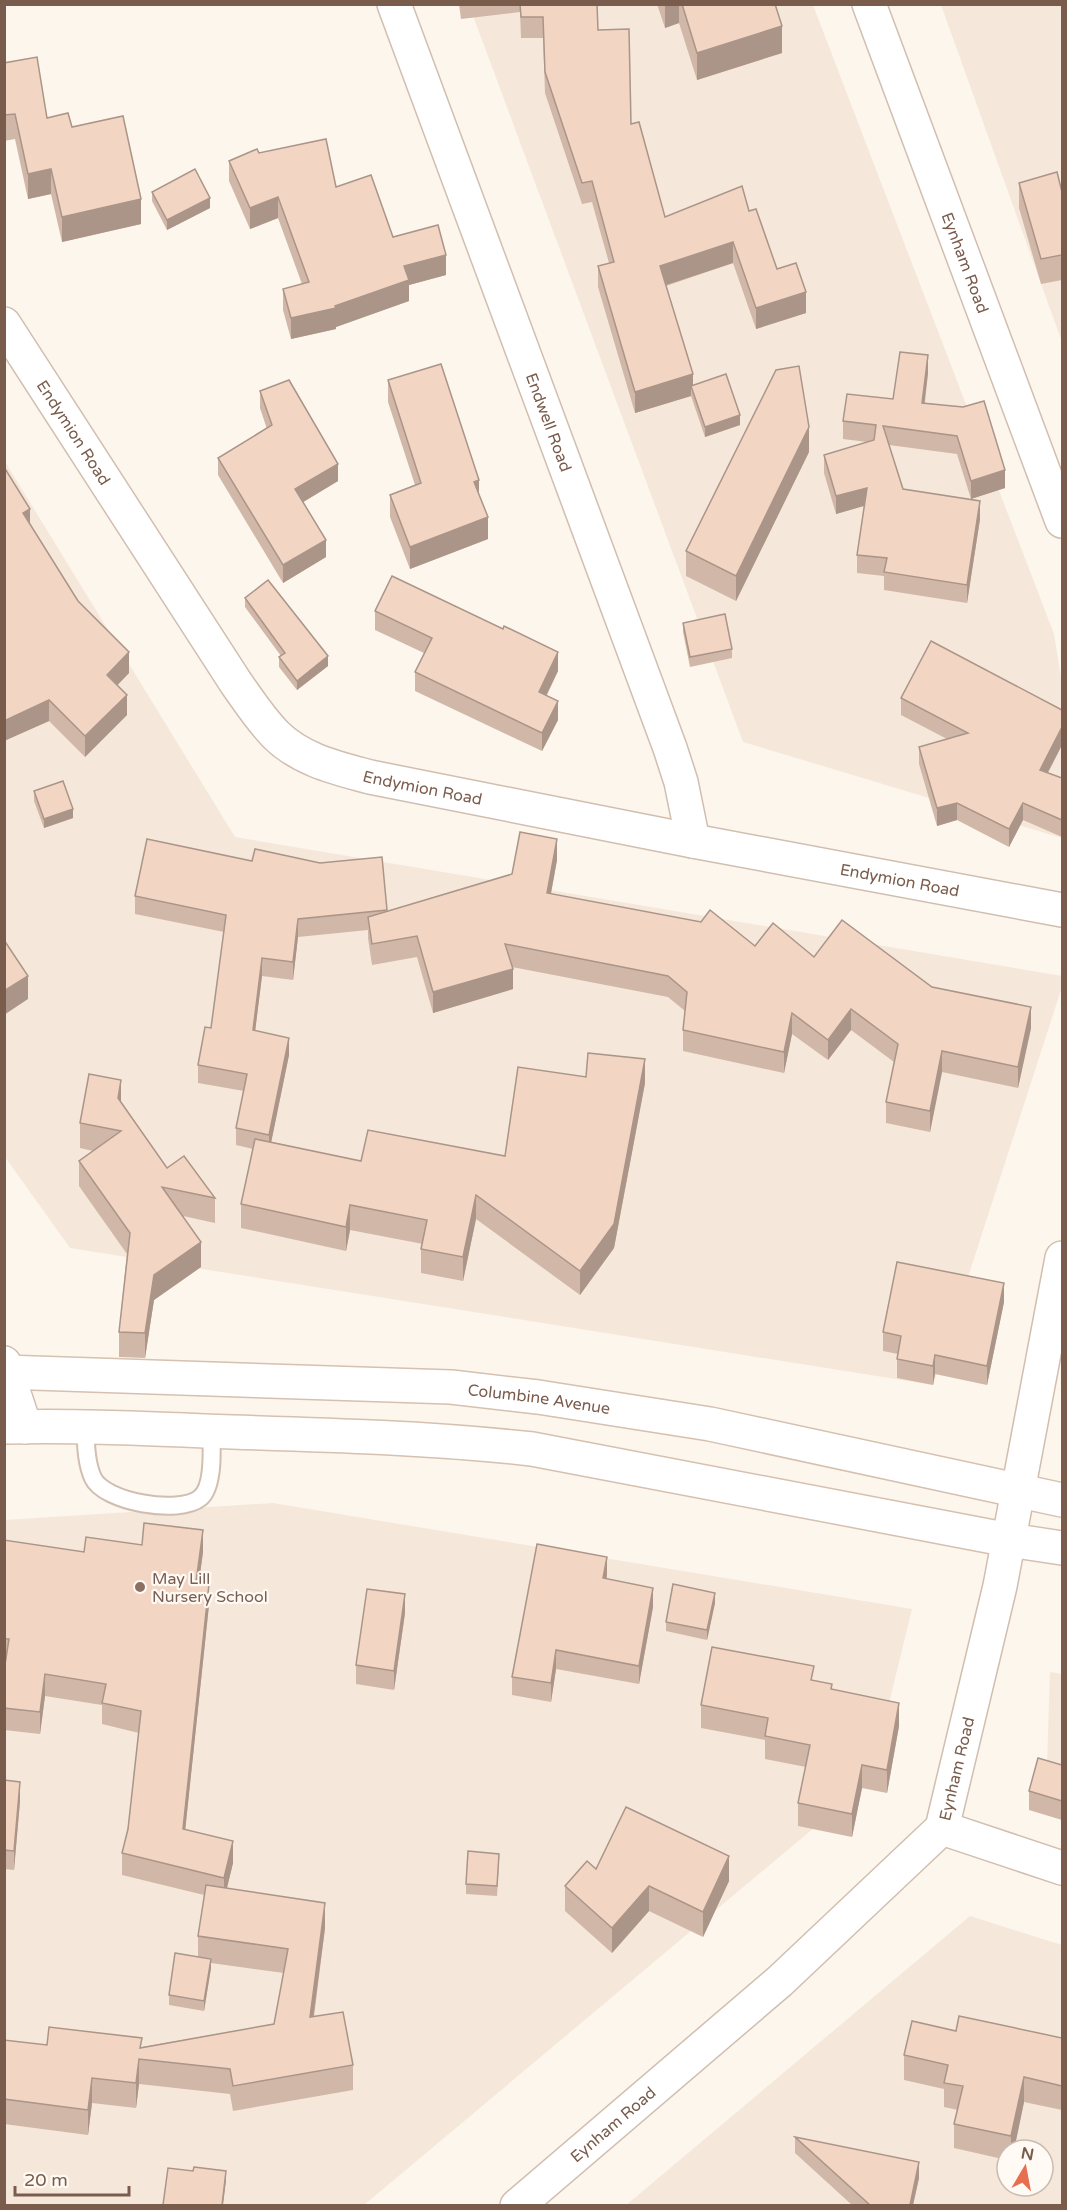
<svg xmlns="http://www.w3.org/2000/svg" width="1067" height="2210" viewBox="0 0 1067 2210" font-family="'Varela Round',sans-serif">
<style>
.residential{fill:#f5e8da;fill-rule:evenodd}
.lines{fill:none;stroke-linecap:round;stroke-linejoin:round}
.lane-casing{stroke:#d1beb0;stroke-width:20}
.street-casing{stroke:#d1beb0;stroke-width:36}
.secondary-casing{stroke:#d6c0b0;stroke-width:36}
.lane{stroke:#fff;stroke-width:16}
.street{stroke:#fff;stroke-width:33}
.secondary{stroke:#fff;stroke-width:33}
.wall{fill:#d1b7a8}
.shaded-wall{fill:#aa9588}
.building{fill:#f3d5c3;stroke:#aa9588;stroke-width:1.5}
.education-dot{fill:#8d6e63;stroke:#fffaf3;stroke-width:2}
.labels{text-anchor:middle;stroke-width:4.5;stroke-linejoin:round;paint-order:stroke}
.street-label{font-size:16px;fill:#7a5c4d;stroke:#fffaf3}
.education-label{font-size:16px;fill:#785e54;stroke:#fffaf3;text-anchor:start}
</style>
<rect width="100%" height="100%" fill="#fdf6ec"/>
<g class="residential">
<path d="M469,5h344l241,629 8,50v154l-319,-96z"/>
<path d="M941,5h121v337z"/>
<path d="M4,460l231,377 827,139v11l-129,398 -863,-137 -65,-91z"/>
<path d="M273,1503l639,106 -42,172 -506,424 -359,1v-686z"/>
<path d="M1050,1672l12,2v126l-16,-5z"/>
<path d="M970,1916l92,29v260l-437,1zM1007,2150h36v36h-36z"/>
</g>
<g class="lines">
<g class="lane-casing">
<path id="lane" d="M85,1427c1,16 1,36 8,51 11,24 86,37 107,20 14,-11 12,-50 11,-67"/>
</g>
<g class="street-casing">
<g id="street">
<path id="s1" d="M394,4l276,744 11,34 12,59"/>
<path id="s2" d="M869,4l193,517"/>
<path id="s3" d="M4,324l232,359c12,17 25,37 40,52 25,25 61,33 94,42l323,64 369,69"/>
<path d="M4,1363l21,64"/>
<path d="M942,1828l120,40"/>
<path id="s4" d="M517,2206l263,-225 162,-153 58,-242 62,-328"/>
</g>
</g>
<g class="secondary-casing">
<g id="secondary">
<path id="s5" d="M4,1372l447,15 87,10 172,27 352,76"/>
<path d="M4,1427c76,-2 152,2 228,5 100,3 200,6 300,17l477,91 53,8"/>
</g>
</g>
<use href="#lane" class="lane"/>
<use href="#street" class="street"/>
<use href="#secondary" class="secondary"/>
</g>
<g class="wall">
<path d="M459,4h138l1,26 67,187 84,-6 28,58 29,44 -50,16 -23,-66 -67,23 27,100 47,39 -35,12 -14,-41 -56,17 -37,-126v-21l11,-3 -17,-61 -10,2 -37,-111 -2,-55h-22l-1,-26 -59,7z"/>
<path d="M657,4h118l7,49 -85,27 -18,-57 -14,5z"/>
<path d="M4,63l43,55 25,9 69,97 -79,18 -11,-48 -23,5 -13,-60 -11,2z"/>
<path d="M259,153l77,34 57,50 53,38 -37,10v16l-73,26v2l-45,10 -8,-29v-21l19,-5 -24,-66 -28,11 -21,-48v-20z"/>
<path d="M1019,183l43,9v88l-21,4 -22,-76z"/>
<path d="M152,192l58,16 -43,22 -15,-29z"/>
<path d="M928,373l-3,30 38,4 42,81 -34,11 -14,-45 -68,-9 14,44 77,30 -13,84 -83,-13v-14l-27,-3v-18l7,-49 -28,8 -12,-41v-18l43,-13 -24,-3v-18l50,-22z"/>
<path d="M388,380l91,114 9,45 -78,30 -20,-52v-22l25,-10 -27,-83z"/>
<path d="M260,391l78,90 -35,21 23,55 -43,26 -65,-108v-17l49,-29 -7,-21z"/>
<path d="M809,452l-73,149 -50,-25v-25z"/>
<path d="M4,467l26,58 48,76 51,72 -12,12 10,30 -42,42 -36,-36 -45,20z"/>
<path d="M245,598l83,68 -31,24 -18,-23v-10l2,-1 -36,-49z"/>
<path d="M375,611l183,60 -11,24 11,25 -16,31 -127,-60v-19l9,-19 -49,-23z"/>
<path d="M683,623l49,26v9l-42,9 -7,-35z"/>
<path d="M901,698l161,47 -14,28 14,5v59l-39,-17 -14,27 -52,-27 -20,6 -18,-62v-17l28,-8 -46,-24z"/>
<path d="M34,791l39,27 -29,10 -10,-27z"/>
<path d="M557,860l-6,34 204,52 59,11 118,30 99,41 -13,60 -76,-16 -12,60 -44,-9v-21l8,-40 -43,-32 -23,30 -36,-26 -8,39 -101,-22v-21l2,-19 -17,-14 -156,-30 1,22 -80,24 -16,-56 -45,8 -4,-27v-8l-70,7 -5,43 -31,-4 -7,55 34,24 -18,87 90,19 144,-5 81,-79 59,6 -31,165 -34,47 -104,-76 -13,62 -42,-8v-24l2,-5 -73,-14 -4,21 -105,-23v-24l12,-55 -17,-4v-17l8,-37 -46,-8v-18l13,-37 13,-96 -89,-18v-18l252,15 125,-37z"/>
<path d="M121,1102l46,66 48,30v25l-32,-7 18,51 -47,33 -9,58 -26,-1v-25l8,-78 -48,-68v-25l14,-10 -13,-3v-25z"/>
<path d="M1004,1302l-17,83 -52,-11 -2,11 -36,-7v-19l1,-5 -15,-3v-19z"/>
<path d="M4,1540l80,12 58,-7 61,7 -4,30 10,23 -24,225 48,33 -6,25 98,40 -11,89 39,48v25l-120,21 -3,-17 -91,-10 -3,24 -44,-5 -4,32 -84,-11v-84l43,5 95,2 132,-23 10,-51 -73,-10v5l-7,43 -35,-6v-10l29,-38v-21l6,-41 -82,-20v-22l6,-24 11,-96 -37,-9v-19l-57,-9 -5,38 -36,-4v-59l2,-10 -2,-1z"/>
<path d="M607,1575v4l46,28 -14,77 -83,-15 -5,33 -39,-7v-18z"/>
<path d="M715,1603l-8,37 -41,-9v-9z"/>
<path d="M405,1613l-11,77 -38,-6v-19z"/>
<path d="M814,1680l85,46 -12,67 -25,-5 -10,49 -54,-11v-23l8,-36 -41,-8v-19l-64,-12v-23z"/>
<path d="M1062,1765v55l-33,-10v-19z"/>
<path d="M4,1780l16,21 -6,69 -10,-1z"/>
<path d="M499,1863l-2,33 -31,-2v-10z"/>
<path d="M596,1869l133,12 -26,56 -54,-26 -37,42 -47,-42v-25z"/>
<path d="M956,2031l106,7v72l-38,-8 -10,48h-7v10l-53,-12v-24l4,-14 -14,-3v-18l-40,-9v-25z"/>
<path d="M795,2137l124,41 -6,27h-61l-57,-52z"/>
</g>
<g class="shaded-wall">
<path d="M665,4h14v19l-14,5z"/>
<path d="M782,26v27l-85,27v-27z"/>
<path d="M51,169v25l-23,5v-25z"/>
<path d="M278,197v21l-28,11v-21z"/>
<path d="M210,198v10l-43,22v-10z"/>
<path d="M141,199v25l-79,18v-25z"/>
<path d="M733,242v21l-73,24v-21z"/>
<path d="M446,255v20l-37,10v16l-73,26v2l-45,10v-21l44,-12 69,-40z"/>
<path d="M806,292v21l-50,16v-21z"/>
<path d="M928,355v18l-6,48v-18z"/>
<path d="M693,374v16l-2,-4v10l-56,17v-21z"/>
<path d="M740,415v10l-35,12v-10z"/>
<path d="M809,427v25l-73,149v-25z"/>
<path d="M338,464v17l-43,26v-18z"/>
<path d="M1005,470v18l-34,11v-18z"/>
<path d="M479,480v22l-5,-20z"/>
<path d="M867,488v17l-31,9v-18z"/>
<path d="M980,501v18l-13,84v-18z"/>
<path d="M30,509v20l-7,-16z"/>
<path d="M488,517v22l-78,30v-22z"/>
<path d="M326,540v17l-43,26v-18z"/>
<path d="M129,652v21l-22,23v-21z"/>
<path d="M558,652v19l-19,39v-18z"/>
<path d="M328,656v10l-31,24v-9z"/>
<path d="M127,695v20l-42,42v-21z"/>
<path d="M49,700v21l-45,20v-20z"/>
<path d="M558,701v19l-16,31v-18z"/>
<path d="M1062,727v18l-22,42v-17z"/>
<path d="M957,803v17l-20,6v-18z"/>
<path d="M1023,803v17l-14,27v-18z"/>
<path d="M73,809v9l-29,10v-9z"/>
<path d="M557,839v21l-10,54v-21z"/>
<path d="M298,919v18l-5,43v-18z"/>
<path d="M262,958v18l-9,72v-18z"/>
<path d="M513,969v20l-80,24v-21z"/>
<path d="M28,976v23l-24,16v-24z"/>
<path d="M1031,1007v21l-13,60v-21z"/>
<path d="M851,1009v21l-23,30v-20z"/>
<path d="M792,1013v21l-8,39v-21z"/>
<path d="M289,1038v17l-20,98v-18z"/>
<path d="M942,1051v21l-12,60v-21z"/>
<path d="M645,1059v24l-31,165 -34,47v-24z"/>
<path d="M121,1080v25l-3,-7z"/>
<path d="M476,1195v24l-13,62v-24z"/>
<path d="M350,1205v25l-4,21v-24z"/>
<path d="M201,1242v25l-47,33 -9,58v-25l9,-58z"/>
<path d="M1004,1283v19l-17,83v-19z"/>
<path d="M935,1355v19l-2,11v-19z"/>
<path d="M203,1530v22l-7,51v-21z"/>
<path d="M607,1557v18l-4,22v-19z"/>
<path d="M209,1584v21l-26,246v-22z"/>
<path d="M653,1588v19l-14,77v-18z"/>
<path d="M715,1593v10l-8,37v-10z"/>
<path d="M405,1594v19l-11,77v-19z"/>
<path d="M556,1650v19l-5,33v-19z"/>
<path d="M45,1674v22l-5,38v-22z"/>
<path d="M899,1703v23l-12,67v-23z"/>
<path d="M862,1765v23l-10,49v-23z"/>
<path d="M20,1782v19l-6,69v-19z"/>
<path d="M233,1841v22l-9,37v-22z"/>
<path d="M729,1856v25l-26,56v-25z"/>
<path d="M649,1886v25l-37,42v-25z"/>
<path d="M325,1903v25l-15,114v-25z"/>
<path d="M211,1959v9l-7,43v-10z"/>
<path d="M139,2059v25l-3,24v-25z"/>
<path d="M1024,2077v25l-10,48h-3v-14z"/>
<path d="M92,2078v25l-4,32v-25z"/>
<path d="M919,2162v16l-6,27h-3z"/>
<path d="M226,2171v10l-3,24h-1z"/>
</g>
<g class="building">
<path d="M520,4h77l1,26 31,-1 2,95 8,-2 26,95 77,-31 7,25 7,-2 21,60 19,-6 10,29 -50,16 -23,-66 -73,24 33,108 -58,18 -37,-126 16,-4 -22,-81 -10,2 -37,-111 -2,-55h-22z"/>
<path d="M682,4h93l7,22 -85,27z"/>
<path d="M37,57l10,61 21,-5 4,14 51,-11 18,83 -79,18 -11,-48 -23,5 -13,-60 -11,1v-52z"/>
<path d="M326,139l10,48 35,-12 22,62 45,-12 8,30 -42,11 5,14 -74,26 1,2 -45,10 -8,-29 26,-7 -31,-85 -28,11 -21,-47 28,-12 2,4z"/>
<path d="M195,169l15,29 -43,22 -15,-28z"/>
<path d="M1057,172l5,20v63l-21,4 -22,-76z"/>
<path d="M900,352l28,3 -6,48 41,4 21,-6 21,69 -34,11 -14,-45 -74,-10 20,63 77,12 -13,84 -83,-13 3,-14 -30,-3 10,-67 -31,8 -12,-41 50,-15 2,-15 -33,-4 4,-27 46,5z"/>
<path d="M441,364l38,116 -5,2 14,35 -78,30 -20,-52 31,-12 -33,-103z"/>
<path d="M799,366l10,61 -73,149 -50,-25 90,-181z"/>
<path d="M726,374l14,41 -35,12 -14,-41z"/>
<path d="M289,380l49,84 -43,25 31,51 -43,25 -65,-107 54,-33 -12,-34z"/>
<path d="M4,467l26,42 -7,4 55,88 51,51 -22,23 20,20 -42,41 -36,-36 -45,21z"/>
<path d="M392,576l111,53 1,-3 54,26 -19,40 19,9 -16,32 -127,-61 17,-34 -57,-27z"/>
<path d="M268,580l60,76 -31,25 -18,-24 6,-4 -40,-55z"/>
<path d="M725,614l7,35 -42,8 -7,-34z"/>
<path d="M931,641l131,69v17l-22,43 22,8v42l-39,-17 -14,26 -52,-26 -20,5 -18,-61 49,-14 -67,-35z"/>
<path d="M63,781l10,28 -29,10 -10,-28z"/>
<path d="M520,832l37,7 -10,54 154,29 9,-12 45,36 18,-23 41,34 28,-37 90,67 99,20 -13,60 -76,-16 -12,60 -44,-9 12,-58 -47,-35 -23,31 -36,-27 -8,39 -101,-22 4,-38 -19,-16 -163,-32 8,25 -80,23 -16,-56 -45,8 -4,-27 144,-43z"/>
<path d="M147,839l105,22 3,-12 65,14 62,-6 5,53 -89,9 -5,43 -31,-4 -9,72 36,8 -20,97 -33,-7 11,-54 -49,-9 7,-38 6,1 15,-113 -91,-19z"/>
<path d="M4,940l24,36 -24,15z"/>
<path d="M588,1053l57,6 -31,165 -34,47 -104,-76 -13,62 -42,-8 6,-29 -77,-15 -4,22 -105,-23 14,-65 106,22 7,-31 137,26 13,-89 68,10z"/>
<path d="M89,1074l32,6 -3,18 49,70 17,-12 31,42 -53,-11 39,55 -47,33 -9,58 -26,-1 11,-99 -51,-72 42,-30 -41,-8z"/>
<path d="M897,1262l107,21 -17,83 -52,-11 -2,11 -36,-7 4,-23 -18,-4z"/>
<path d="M144,1523l59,7 -7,52 13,2 -26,245 50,12 -9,37 -102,-25 6,-24 13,-118 -39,-8 4,-19 -61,-10 -5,38 -36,-4v-37l5,-32h-5v-99l80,12 2,-15 56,8z"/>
<path d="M537,1544l70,13 -4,21 50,10 -14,78 -83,-16 -5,33 -39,-6z"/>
<path d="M673,1584l42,9 -8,37 -41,-8z"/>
<path d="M367,1589l38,5 -11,77 -38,-6z"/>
<path d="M712,1647l102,19 -3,14 21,4 -1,5 68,14 -12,67 -25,-5 -10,49 -54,-11 12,-58 -45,-9 3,-18 -67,-13z"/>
<path d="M1038,1758l24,7v36l-33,-10z"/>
<path d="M4,1780l16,2 -6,69 -10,-1z"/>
<path d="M626,1807l103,49 -26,56 -54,-26 -37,42 -47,-42 22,-25 9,8z"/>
<path d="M468,1851l31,3 -2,32 -31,-2z"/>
<path d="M206,1885l119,18 -15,114 33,-5 10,53 -120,21 -3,-17 -91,-10 -3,24 -44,-5 -4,32 -84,-11v-59l43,5 2,-18 93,11 -2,10 134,-24 14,-75 -90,-13z"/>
<path d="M175,1953l36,6 -7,42 -35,-6z"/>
<path d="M959,2016l103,22v48l-38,-9 -13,59 -57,-12 9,-38 -19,-3 4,-18 -44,-10 8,-34 44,10z"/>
<path d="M795,2137l124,25 -9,43h-40z"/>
<path d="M194,2167l32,4 -4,34h-59l5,-37 25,3z"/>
</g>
<circle class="education-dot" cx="140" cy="1587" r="6"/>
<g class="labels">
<g class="street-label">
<text dy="6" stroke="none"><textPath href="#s2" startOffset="276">Eynham Road</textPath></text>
<text dy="6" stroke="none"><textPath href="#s1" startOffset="446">Endwell Road</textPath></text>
<text dy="6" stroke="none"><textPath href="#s3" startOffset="129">Endymion Road</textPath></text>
<text dy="6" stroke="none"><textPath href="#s3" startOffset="651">Endymion Road</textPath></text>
<text dy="6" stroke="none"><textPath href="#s3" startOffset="1137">Endymion Road</textPath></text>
<text dy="6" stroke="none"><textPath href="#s5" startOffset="536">Columbine Avenue</textPath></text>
<text dy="6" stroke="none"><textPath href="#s4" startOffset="630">Eynham Road</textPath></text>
<text dy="6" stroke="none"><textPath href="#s4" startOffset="126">Eynham Road</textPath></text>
</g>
<g class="education-label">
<text x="152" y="1584">May Lill<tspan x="152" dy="18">Nursery School</tspan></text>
</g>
</g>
<rect width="1067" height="2210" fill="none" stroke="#7a5c4d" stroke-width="12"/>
<g transform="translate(1025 2168) rotate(10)"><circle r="28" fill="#fffaf3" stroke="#cabbb1" stroke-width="1.5"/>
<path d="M0-4.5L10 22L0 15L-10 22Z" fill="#e76f51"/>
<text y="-9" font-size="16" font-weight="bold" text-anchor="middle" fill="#7a5c4d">N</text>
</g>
<path d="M15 2186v9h114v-9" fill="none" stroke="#7a5c4d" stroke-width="3"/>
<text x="24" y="2186" font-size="18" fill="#7a5c4d" stroke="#fffaf3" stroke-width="4.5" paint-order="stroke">20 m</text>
</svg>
